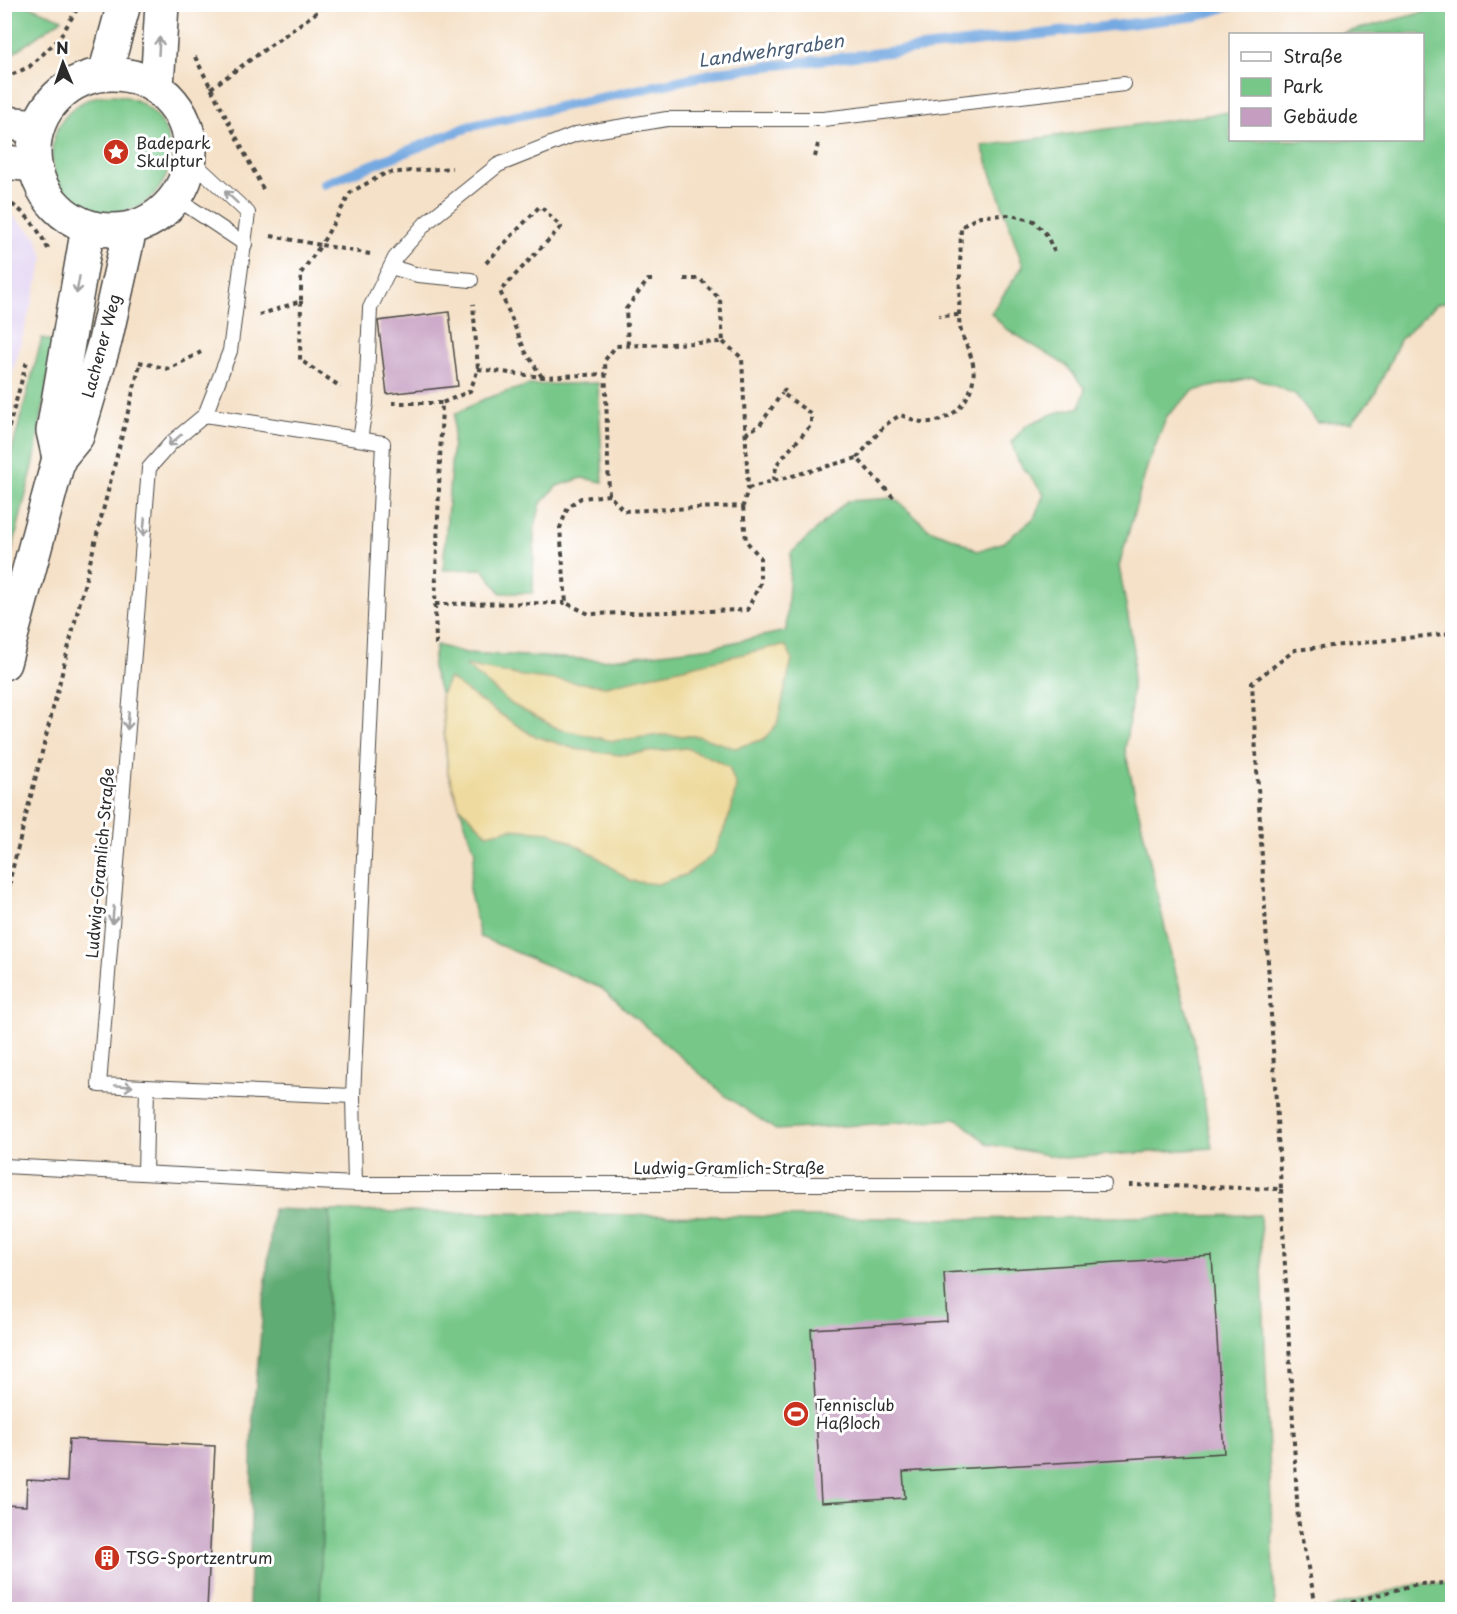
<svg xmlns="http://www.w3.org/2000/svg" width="1457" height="1614" viewBox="0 0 1457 1614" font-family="'Playpen Sans',sans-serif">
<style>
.built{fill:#e2d4f3}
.green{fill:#76c788;stroke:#50795a;stroke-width:1.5}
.forest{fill:#60ac74;stroke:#466c50;stroke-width:1.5}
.sand{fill:#eeda9e;stroke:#8c8264;stroke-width:1.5}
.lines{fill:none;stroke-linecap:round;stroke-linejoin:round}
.stream{stroke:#74a9e1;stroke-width:10}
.building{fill:#c59dc1}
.lane-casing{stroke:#494643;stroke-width:16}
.secondary-casing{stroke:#494643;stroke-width:36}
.path{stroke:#494643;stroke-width:4;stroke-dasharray:4.5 4.5;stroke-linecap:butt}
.lane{stroke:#fff;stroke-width:14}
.secondary{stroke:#fff;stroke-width:33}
.oneway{stroke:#a0a0a0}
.labels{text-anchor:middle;stroke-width:6;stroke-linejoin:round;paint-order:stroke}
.poi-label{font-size:16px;fill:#2b2b2b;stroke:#fff;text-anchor:start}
.street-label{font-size:16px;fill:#2b2b2b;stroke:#fff}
.water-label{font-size:18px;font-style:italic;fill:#485d74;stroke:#fff}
</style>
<rect width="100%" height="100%" fill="#fff"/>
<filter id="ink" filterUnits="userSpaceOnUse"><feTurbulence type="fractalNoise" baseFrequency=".0167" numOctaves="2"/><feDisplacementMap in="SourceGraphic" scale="12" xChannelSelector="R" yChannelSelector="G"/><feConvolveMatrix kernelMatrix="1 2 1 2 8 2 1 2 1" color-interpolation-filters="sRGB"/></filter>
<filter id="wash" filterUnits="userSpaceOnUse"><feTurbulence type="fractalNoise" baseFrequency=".008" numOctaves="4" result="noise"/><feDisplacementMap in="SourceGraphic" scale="24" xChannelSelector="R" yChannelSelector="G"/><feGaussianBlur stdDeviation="1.35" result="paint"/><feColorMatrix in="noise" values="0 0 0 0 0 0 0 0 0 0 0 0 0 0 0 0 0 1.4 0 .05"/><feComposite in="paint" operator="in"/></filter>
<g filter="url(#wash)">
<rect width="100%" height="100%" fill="#f5e1c8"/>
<path class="built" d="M5,209l31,27 8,22 -39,144z"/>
<g class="green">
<path d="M5,4l22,1 35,14 -57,40z"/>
<path d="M1452,5v295l-17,5 -35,35 -25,54 -23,28 -34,1 -23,-29 -42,-17 -60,14 -26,25 -20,51 -28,99 15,84 -3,55 -6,45 49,218 19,65 19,115 -148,10 -76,-14 -30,-25 -182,11 -49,-33 -126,-109 -121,-51 -11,-48 6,-37 -27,-79 -7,-78 -9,-27 4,-23 30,8 136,7 110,-13 74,-16 5,-78 56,-52 47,-3 35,31 29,11 19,11 27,-9 30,-24 10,-24 -26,-33 -7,-19 16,-17 28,-12 25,-6 5,-18 -18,-23 -62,-38 -14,-15 32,-47 -41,-120 248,-34v28h192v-106h-83z"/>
<circle cx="111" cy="154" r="59"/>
<path d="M42,338l12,4 -20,120 -29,117v-103z"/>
<path d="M598,383l5,99 -21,-4 -25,8 -16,17 -7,27 -1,63h-32l-18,-24 -40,1 12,-156 29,-15 45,-14z"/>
<path d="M330,1211l627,8 303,-4 15,394 -955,1z"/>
<path d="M1452,1583v26h-127l92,-25z"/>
</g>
<path class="forest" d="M273,1209l57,2 -10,398h-71l4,-196z"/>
<g class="sand">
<path d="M786,646l6,13 -15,65 -13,15 -29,9 -37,-12 -39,-1 -46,6 -54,-12 -46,-24 -48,-40 57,11 84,10 167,-39z"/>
<path d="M449,678l40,29 43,28 43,14 45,6 66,-7 28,11 15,8 7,19 -5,26 -18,43 -28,20 -27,9 -27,-3 -38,-27 -42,-22 -41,-3 -23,5 -28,-28 -11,-33 -7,-78z"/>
</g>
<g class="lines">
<path class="stream" d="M324,184l147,-58 254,-55 472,-55 38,-12"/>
</g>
<g id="blocks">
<g class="building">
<path d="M449,312l9,74 -71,8 -9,-73z"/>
<path d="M1212,1256l12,197 -321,19 2,26 -84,5 -10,-174 136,-8 -3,-48z"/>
<path d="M69,1439l146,7 -8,164h-203v-105l22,1 1,-26 40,2z"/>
</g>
</g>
</g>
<g filter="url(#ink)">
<use href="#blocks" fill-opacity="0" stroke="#494643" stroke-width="1.5"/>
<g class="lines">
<g class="lane-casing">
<g id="lane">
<path d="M191,160l57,53 -18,138 -25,64 -34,28 -22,25 -50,617 254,11"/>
<path d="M176,198l69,46"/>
<path d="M391,267l27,8 53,5"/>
<path d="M205,415l178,28 -30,653 2,88"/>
<path d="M360,439l6,-36 4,-95 25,-50 31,-35 72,-58 78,-31 91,-15h156l301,-35"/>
<path d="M4,1166l351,18h749"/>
<path d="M145,1173l2,-85"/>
</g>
</g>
<g class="secondary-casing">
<g id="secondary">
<circle cx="112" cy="152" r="78"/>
<path d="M105,74l19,-70"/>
<path d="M157,87l5,-83"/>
<path d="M4,123l34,3"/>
<path d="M4,162l30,3"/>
<path d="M59,458l-6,-27 35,-204"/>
<path d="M4,663l55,-205 18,-22 28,-95 25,-112"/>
</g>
</g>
<g class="path">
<path d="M195,57l68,132"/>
<path d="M4,78l25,-11 30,-28 21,-35"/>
<path d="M211,88l117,-84"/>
<path d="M815,157l3,-13"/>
<path d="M4,200c22,11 34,28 44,49"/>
<path d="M370,254l-49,-9 30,-53 35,-19 66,-5"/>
<path d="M486,263l54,-57 21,21 -61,64 25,60 17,26"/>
<path d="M684,279h16l20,20 3,43"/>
<path d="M301,301l-1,59 41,27"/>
<path d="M259,315l42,-14v-28l20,-28 -50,-9"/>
<path d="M959,315l2,-88 19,-11 31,-1 23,6 12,13 8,17"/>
<path d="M723,342l19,16 6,130 -5,18 -119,5 -15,-16 -4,-135 11,-14z"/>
<path d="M628,345l-2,-36 22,-29h8"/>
<path d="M139,362l30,7 32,-17"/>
<path d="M478,369l64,8 63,-3"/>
<path d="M392,403h50"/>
<path d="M745,434l15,-9 22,-32"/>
<path d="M4,445l23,-84"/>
<path d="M857,458l28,-33 15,-10c7,2 15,6 22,7 32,3 56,-28 51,-58 -4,-19 -14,-26 -14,-49l-20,1"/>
<path d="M773,481l4,-17 34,-39v-11l-29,-21 6,-8"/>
<path d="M748,488l109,-30 37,40"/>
<path d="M609,495l-28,3 -13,9 -8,21 6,75 23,11 158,-4 13,-26v-27l-14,-16 -3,-35"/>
<path d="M435,604l131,-1"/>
<path d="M436,645l-1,-41 7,-201 28,-12 8,-22 -5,-65"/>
<path d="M4,930l7,-55 129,-511"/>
<path d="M1129,1185l152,4 -29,-506 43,-33 157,-17"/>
<path d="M1281,1189l17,331 19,90"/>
<path d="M1325,1610l92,-26 35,-1"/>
</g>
<use href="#lane" class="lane"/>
<use href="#secondary" class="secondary"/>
</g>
<defs><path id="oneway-shaft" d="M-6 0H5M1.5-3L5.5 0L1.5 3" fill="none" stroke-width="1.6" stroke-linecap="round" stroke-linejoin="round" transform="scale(1.5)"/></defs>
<g class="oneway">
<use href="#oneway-shaft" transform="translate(159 46) rotate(-87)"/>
<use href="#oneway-shaft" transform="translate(231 197) rotate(-137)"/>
<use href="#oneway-shaft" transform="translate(78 285) rotate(100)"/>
<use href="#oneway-shaft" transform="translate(175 440) rotate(139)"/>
<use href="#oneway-shaft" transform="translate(144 527) rotate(95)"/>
<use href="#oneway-shaft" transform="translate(128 721) rotate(95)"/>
<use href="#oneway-shaft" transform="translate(113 915) rotate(95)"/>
<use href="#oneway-shaft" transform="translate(124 1086) rotate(4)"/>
</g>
</g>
<defs>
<g id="sight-disc" transform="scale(1.35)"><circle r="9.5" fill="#c8321e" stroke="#fff"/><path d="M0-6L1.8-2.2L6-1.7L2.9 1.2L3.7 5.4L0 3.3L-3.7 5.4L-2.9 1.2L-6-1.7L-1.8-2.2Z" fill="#fff"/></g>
<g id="stadium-disc" transform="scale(1.35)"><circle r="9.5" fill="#c8321e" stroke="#fff"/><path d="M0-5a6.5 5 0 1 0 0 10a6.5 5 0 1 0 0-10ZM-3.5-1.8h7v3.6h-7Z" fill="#fff"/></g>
<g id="building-disc" transform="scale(1.35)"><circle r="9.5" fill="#c8321e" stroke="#fff"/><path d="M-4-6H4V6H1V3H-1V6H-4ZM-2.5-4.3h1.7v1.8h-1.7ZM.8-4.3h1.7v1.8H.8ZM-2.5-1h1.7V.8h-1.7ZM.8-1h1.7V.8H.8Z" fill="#fff"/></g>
</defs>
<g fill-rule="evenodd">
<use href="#sight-disc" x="116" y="152"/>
<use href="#stadium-disc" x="796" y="1414"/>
<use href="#building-disc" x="107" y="1558"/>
</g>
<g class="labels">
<g class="poi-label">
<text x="136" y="149">Badepark<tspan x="136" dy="18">Skulptur</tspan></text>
<text x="816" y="1411">Tennisclub<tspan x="816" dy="18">Haßloch</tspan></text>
<text x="126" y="1564">TSG-Sportzentrum</text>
</g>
<g class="street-label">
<text transform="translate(101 346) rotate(-75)" y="6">Lachener Weg</text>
<text transform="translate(100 863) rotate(-85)" y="6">Ludwig-Gramlich-Straße</text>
<text x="729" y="1174">Ludwig-Gramlich-Straße</text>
</g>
<g class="water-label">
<text transform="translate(771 51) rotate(-8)" y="6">Landwehrgraben</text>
</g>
</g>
<rect width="1457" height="1614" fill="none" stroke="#fff" stroke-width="24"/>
<rect x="1229" y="33" width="195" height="108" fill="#ffffff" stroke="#aaaaaa" stroke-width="1.5"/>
<rect x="1241" y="52" width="30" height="9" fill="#ffffff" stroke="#aaaaaa" stroke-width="1.5"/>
<text x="1283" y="63" font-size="18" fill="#2b2b2b">Straße</text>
<rect x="1241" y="78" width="30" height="18" fill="#76c788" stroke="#aaaaaa" stroke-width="1.5"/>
<text x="1283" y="93" font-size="18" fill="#2b2b2b">Park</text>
<rect x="1241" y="108" width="30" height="18" fill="#c59dc1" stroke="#aaaaaa" stroke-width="1.5"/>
<text x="1283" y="123" font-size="18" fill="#2b2b2b">Gebäude</text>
<g transform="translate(63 63) rotate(358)" stroke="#ffffff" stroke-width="4.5" paint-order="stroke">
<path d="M0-4.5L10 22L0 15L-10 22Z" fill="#2b2b2b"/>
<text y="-9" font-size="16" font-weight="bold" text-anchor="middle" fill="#2b2b2b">N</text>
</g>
</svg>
